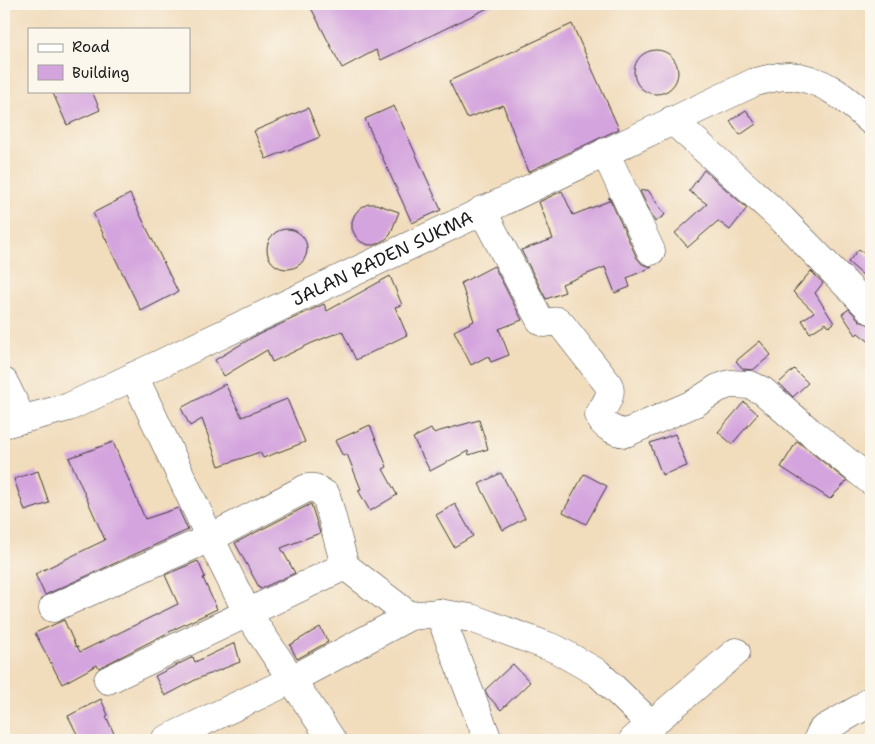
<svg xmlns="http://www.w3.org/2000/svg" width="875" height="744" viewBox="0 0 875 744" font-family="'Shantell Sans',sans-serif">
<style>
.building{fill:#d4a4de}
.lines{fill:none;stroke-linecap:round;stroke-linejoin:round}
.minor-casing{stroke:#3c3934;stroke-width:29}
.minor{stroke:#fff;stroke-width:28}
.labels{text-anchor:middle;stroke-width:5;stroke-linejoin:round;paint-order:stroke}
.street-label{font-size:18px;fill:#1c1c1c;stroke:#fbf7ec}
</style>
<rect width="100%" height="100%" fill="#fbf7ec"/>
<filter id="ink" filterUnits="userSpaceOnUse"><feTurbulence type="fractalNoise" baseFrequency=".02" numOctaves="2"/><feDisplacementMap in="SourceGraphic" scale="10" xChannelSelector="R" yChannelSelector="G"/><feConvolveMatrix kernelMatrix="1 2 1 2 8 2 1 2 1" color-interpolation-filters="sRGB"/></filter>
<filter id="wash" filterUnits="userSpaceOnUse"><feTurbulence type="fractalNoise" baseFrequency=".0096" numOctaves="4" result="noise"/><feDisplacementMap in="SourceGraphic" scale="20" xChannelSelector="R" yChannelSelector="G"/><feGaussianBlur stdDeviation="1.12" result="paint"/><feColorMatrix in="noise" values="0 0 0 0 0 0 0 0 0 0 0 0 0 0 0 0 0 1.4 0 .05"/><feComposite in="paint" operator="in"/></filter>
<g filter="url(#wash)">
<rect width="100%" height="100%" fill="#f1dcbc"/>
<g id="blocks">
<g class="building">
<path d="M309,4h187l-115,56 -5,-10 -34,18z"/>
<path d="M572,24l47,105 -91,43 -25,-67 -36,13 -18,-37z"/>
<circle cx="656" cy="72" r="22"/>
<path d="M52,91h40l8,19 -33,15z"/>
<path d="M394,106l47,104 -29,13 -47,-104z"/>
<path d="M308,108l12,29 -54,22 -12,-28z"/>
<path d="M746,110l10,14 -16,11 -10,-14z"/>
<path d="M704,170l43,38 -17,22 -12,-9 -30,26 -13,-14 32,-29 -18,-13z"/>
<path d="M648,190l17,25 -10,7 -15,-31z"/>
<path d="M562,191l11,24 36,-14v-4l28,61 5,6 10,3 -25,11 3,9 -15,6 -10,-26 -43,17 3,8 -19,7 -25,-49 32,-11 -14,-37z"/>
<path d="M130,194l48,98 -37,19 -48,-98z"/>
<path d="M368,204h8l23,8 -9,23 -4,4 -11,6h-6l-8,-3 -5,-5 -4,-8v-8l3,-7 5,-6z"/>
<circle cx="287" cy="249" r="20"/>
<path d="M859,249l12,10v23l-23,-20z"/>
<path d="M494,266l28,54 -23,9 10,26 -18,7 -3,-6 -17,9 -17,-34 20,-10 -13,-38z"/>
<path d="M811,271l12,12 -8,10 19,30 -5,4 -3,-4 -16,10 -8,-13 12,-8 -21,-20z"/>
<path d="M390,276l12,29 -7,2 12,28 -51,25 -14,-29 -30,12 -40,19 -5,-12 -43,26 -9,-16 38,-23 71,-33 3,7z"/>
<path d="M849,309l11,12 10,4 1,18 -13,-10 -2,2 -14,-21z"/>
<path d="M760,341l11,14 -18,15 -10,-1 -7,-8z"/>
<path d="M794,369l14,14 -15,14 -14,-14z"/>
<path d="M225,384l17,33 45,-18 18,43 -42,16 -3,-6 -41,14 -17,-47 -12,7 -9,-18z"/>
<path d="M744,402l14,12 -26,30 -14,-12z"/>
<path d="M479,420l9,29 -19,6 -1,-4 -38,20 -17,-33 18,-9 2,4z"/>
<path d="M370,425l17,42 -4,2 14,26 -27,16 -12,-21 3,-1 -14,-35 -4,2 -8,-15z"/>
<path d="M675,434l12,32 -25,9 -12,-32z"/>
<path d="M797,441l50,40 -17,18 -49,-32z"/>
<path d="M113,442l32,77 33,-11 10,22 -143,65 -10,-21 70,-34 -36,-82z"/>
<path d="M38,471l11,32 -24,8 -11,-32z"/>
<path d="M501,473l24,45 -22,12 -24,-46z"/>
<path d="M584,474l23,12 -21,38 -23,-12z"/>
<path d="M311,504l9,29 -39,15 14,25 -35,16 -25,-46z"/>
<path d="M455,504l18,32 -19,11 -18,-32z"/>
<path d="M198,561l7,16 -2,1 14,31 -40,19 -78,40 -2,-3 -35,19 -27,-51 29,-13 12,27 1,-1 3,6 98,-48 -13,-29z"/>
<path d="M320,627l8,15 -31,17 -7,-14z"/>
<path d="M235,643l5,19 -43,17 -32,17 -10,-20 38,-19 2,5z"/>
<path d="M513,664l17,18 -29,28 -13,-14 -3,-6z"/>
<path d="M101,699l7,16 -2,1 11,24h-37l-12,-24z"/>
</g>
</g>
</g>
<g filter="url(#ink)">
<use href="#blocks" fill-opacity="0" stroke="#3c3934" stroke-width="1"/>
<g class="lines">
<g class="minor-casing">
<g id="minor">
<path d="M672,120l110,99 89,91"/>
<path d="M605,152l46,99"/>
<path d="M482,210l58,110 5,3 13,-2 3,3 47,60c6,11 -4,21 -9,31 3,11 16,17 27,18l69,-30 23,-15 12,-4 20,1 13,6 46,40 62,50"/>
<path d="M134,376l76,162 38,76 84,126"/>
<path d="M4,382l18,37"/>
<path id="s1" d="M4,424l65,-17 686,-325c11,-2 24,-7 35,-6 34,2 57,24 81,45"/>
<path d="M53,608l157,-70 97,-50h8l11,7 19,71 65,50"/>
<path d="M439,613l49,127"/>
<path d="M108,680l237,-114"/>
<path d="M165,740l126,-60 119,-64 29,-3 32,5 85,31 42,24 54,52"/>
<path d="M633,740l103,-88"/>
<path d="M822,740l-3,-4 3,-6 39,-22 10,-8"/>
</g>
</g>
<use href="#minor" class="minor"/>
</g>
</g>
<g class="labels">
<g class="street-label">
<text dy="6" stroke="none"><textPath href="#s1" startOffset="414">JALAN RADEN SUKMA</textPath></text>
</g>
</g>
<rect width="875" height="744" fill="none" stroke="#fbf7ec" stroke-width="20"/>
<rect x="28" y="28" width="162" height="65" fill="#fbf7ec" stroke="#a29f99"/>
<rect x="38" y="44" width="25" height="8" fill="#ffffff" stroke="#a29f99"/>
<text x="72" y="52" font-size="15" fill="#1c1c1c">Road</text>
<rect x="38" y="65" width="25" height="15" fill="#d4a4de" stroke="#a29f99"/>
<text x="72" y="78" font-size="15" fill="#1c1c1c">Building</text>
</svg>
